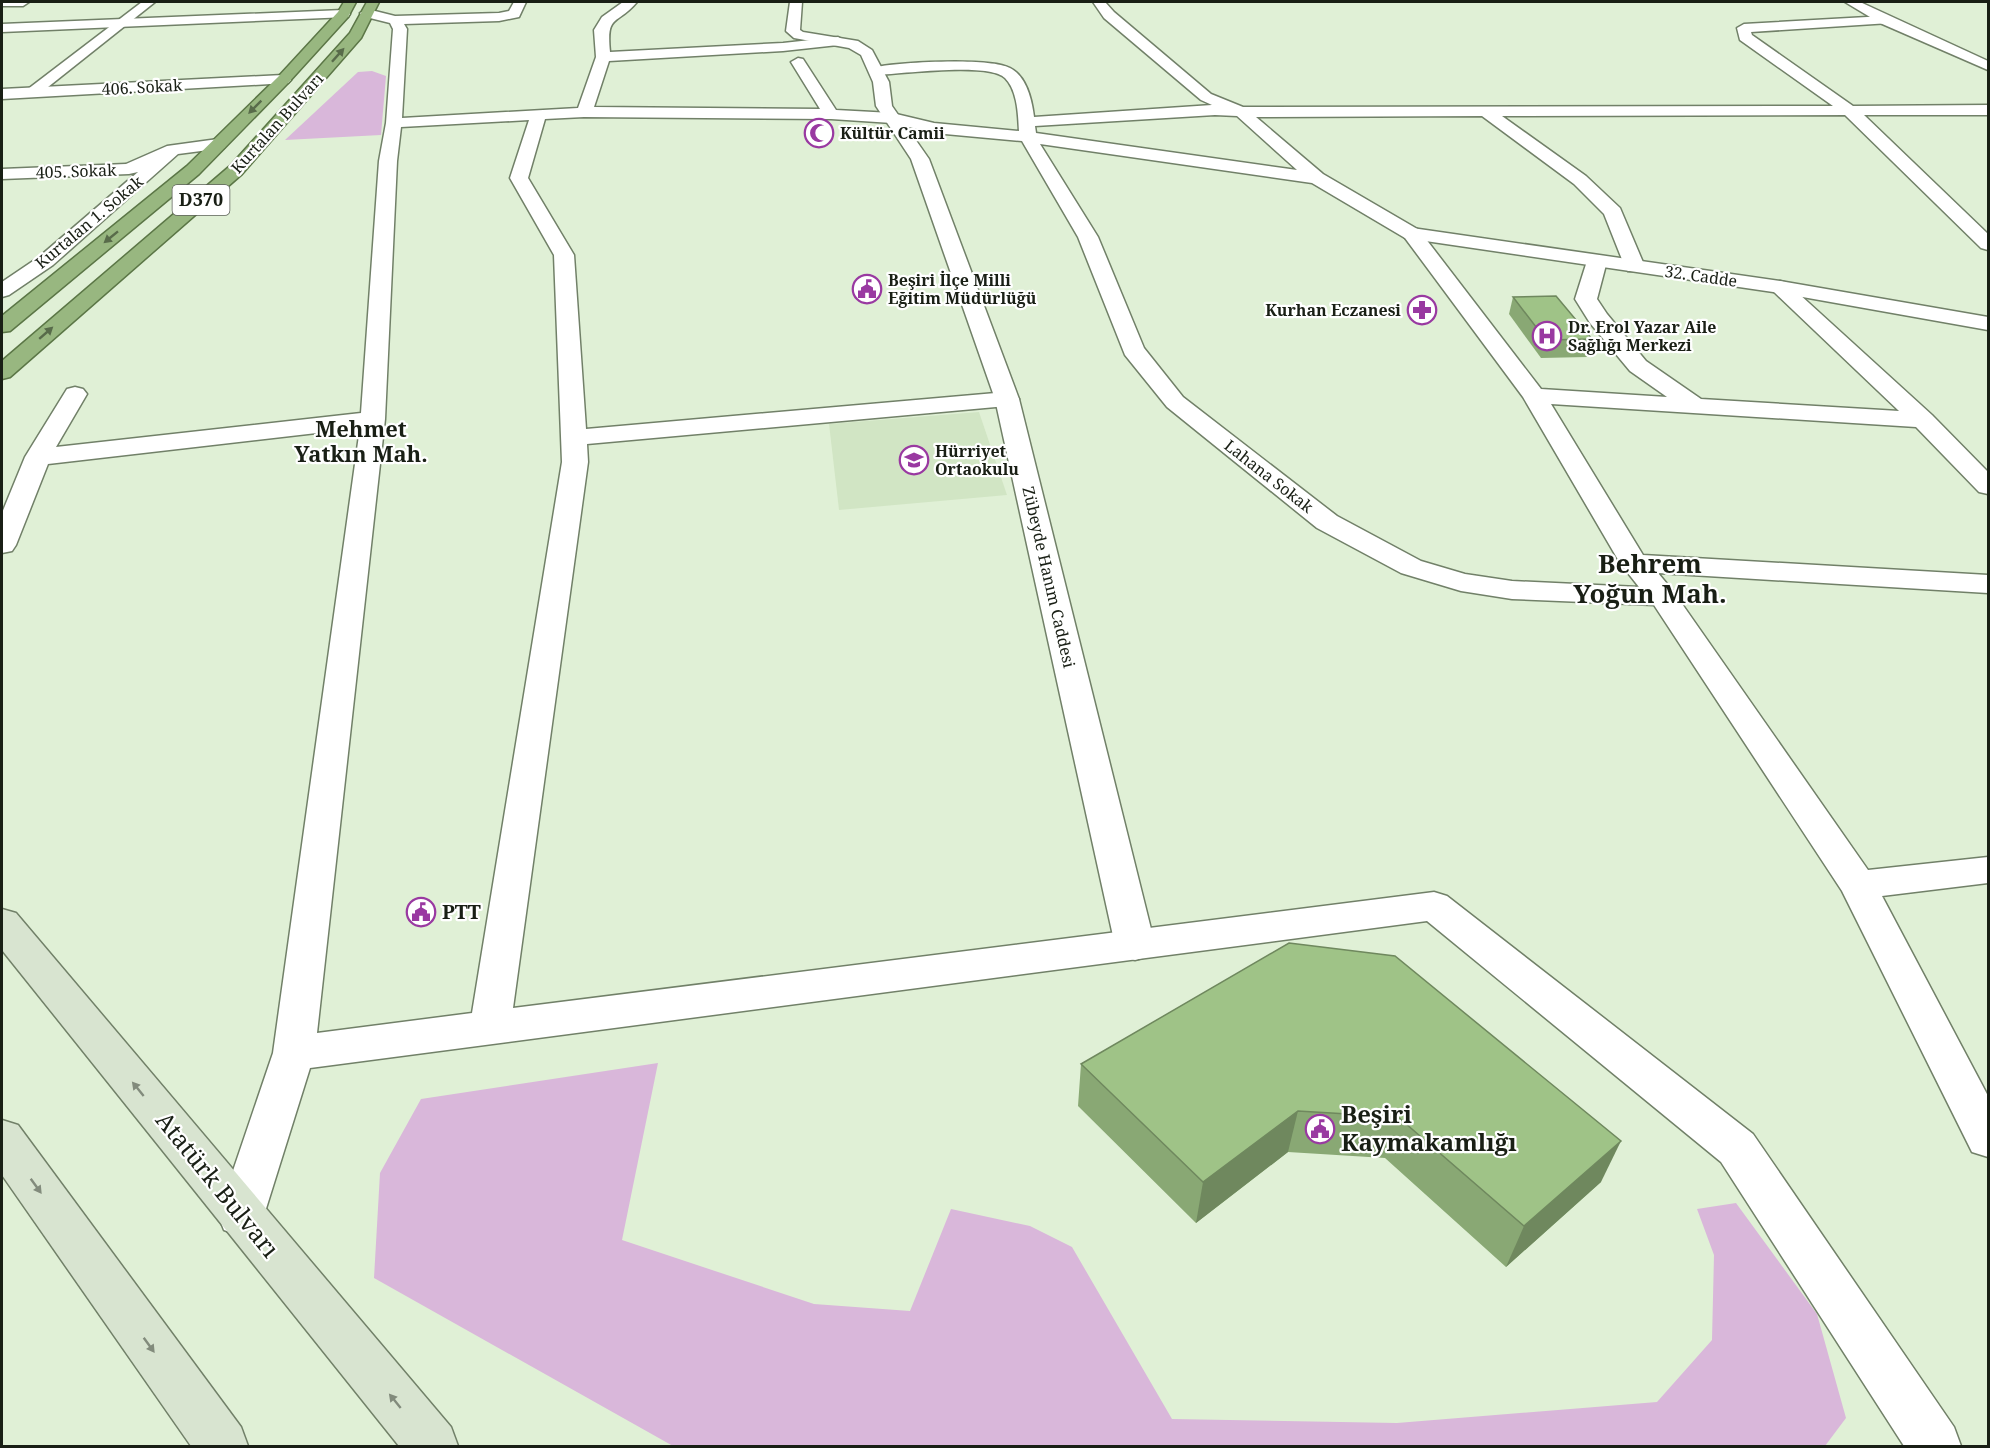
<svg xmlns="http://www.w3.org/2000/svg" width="1990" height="1448" viewBox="0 0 1990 1448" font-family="'Noto Serif',serif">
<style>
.built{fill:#d1e5c4}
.green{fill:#d9b7da}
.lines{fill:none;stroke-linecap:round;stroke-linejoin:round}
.minor-casing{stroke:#718068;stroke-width:3}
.tertiary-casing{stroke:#718068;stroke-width:3}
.secondary-casing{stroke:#718068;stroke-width:3}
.trunk-casing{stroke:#5b7646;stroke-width:3}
.minor{fill:#fff;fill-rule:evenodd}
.tertiary{fill:#fff;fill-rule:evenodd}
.secondary{fill:#d8e4d0;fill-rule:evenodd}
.trunk{fill:#98b780;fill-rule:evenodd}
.wall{fill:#89a874}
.shaded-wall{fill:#6f885e}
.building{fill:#9fc387;stroke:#6f885e;stroke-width:1.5}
.oneway{fill:#586b4a}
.oneway2{fill:#828b7c}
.labels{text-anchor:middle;stroke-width:4.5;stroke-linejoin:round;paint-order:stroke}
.far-street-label{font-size:16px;fill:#191f15;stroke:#fff}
.far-poi-label{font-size:16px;font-weight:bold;fill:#191f15;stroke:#fff;text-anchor:start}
.shield{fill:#fff;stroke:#5e625b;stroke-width:1.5}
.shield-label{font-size:18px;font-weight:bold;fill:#191f15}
.poi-label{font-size:20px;font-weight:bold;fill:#191f15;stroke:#fff;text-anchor:start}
.far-district-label{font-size:22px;font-weight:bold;fill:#191f15;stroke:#fff}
.near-poi-label{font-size:24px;font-weight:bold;fill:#191f15;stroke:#fff;text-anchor:start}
.near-street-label{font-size:24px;fill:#191f15;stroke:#fff}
.district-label{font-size:26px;font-weight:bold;fill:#191f15;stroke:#fff}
</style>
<rect width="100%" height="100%" fill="#e0f0d6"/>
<path class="built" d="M979,412l28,83 -168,15 -10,-86z"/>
<g class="green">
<path d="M372,71l14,5 -5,59 -96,5 73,-68z"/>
<path d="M658,1063l-36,177 192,64 96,7 41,-102 79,17 42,21 100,172 225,4 260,-21 55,-62 2,-85 -17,-46 39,-6 81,111 29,104 -21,28h-1152l-299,-168 6,-105 41,-74z"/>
</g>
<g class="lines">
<g class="minor-casing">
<g id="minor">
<path d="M2,2h27l-6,4h-21z"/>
<path d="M514,2h12l-7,15 -20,4 -95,3 3,5 -5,89 176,-10 18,-51 -2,-27 8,-13 21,-15h14c-20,24 -31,11 -27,50l173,-9 55,-6 7,4 -7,4 -55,6 -174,10 -15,46 226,2 -29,-47 7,-4 5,1 33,51 56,3 42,10 85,8c-1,-15 -1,-40 -14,-53 -16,-16 -104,-4 -129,-3l-5,-1 -2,-3 2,-3c24,-6 118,-11 139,0 16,8 22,32 24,49l178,-12 -11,-5 -97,-82 -11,-16h12l9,10 97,82 32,13 590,-1 -93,-66 -3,-12 7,-4 141,-8 5,1 2,3 -2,3 -139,9 1,3 101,71 135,-1v10h-124l124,119v16l-7,-2 -136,-133 -343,1 84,60 34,32 25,59 -3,4h-14l-3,-4 -21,-53 -30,-30 -92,-68 -226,1 67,57 96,56 122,159 126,8 -37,-26 -40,-48 -15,-24 12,-38 3,-4h14l3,4 -10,38 10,15 39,47 55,38 198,12 -126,-120 -3,-4 3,-4 7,-2 7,2 145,132 56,57v22l-9,-2 -63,-65 -365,-23 92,151 345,20v18l-330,-20 15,18 195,279 120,-13v26l-106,13 106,200v61l-16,-5 -130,-261 -188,-286 -142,-6 -51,-8 -60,-18 -84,-45 -150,-121 -42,-52 -47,-118 -56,-96 -88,-8 -42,-10 -61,-4 -247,-2 -39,2 -17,59 46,77 12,174 421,-37 8,2 4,5 -4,5 -8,2 -420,38 1,18 -75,546 921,-116 13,4 306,238 201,293 7,19h-57l-183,-284 -294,-241 -1117,147 -46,147 -6,15 -17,6 -17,-6 -6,-15 55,-162 87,-625 -312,36 -32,81 -4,6 -10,2v-40l23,-56 42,-68 8,-2 8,2 4,5 -31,53 305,-34 18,-252 7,-38 7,-94 -3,-6 -28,-7 -2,-3 7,-4 28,7 104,-3 10,-2zM1215,115l22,1 60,54 -261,-37 -1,-7zM529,120l-19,58 44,77 8,207 -90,551 -155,20 68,-614 12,-258 4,-34zM1040,144l272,39 93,55 118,159 97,166 19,24 -127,-6 -47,-7 -44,-13 -84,-45 -154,-119 -39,-49 -46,-111z"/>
<path d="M343,10l5,1 2,3 -2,3 -346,15v-8z"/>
<path d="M283,75l5,2 3,3 -3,3 -286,16v-10z"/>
<path d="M218,139l6,1 2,4 -2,4 -46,6 -125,111 -44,30 -7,2v-15l37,-25 99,-85 -9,2 -127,5v-10l124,-5 41,-18z"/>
</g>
</g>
<g class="tertiary-casing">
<g id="tertiary">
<path d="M142,2h13l-117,93h-10l-3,-3 3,-3z"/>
<path d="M790,2h12l-2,28 3,2 55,9 14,9 17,32 3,24 37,53 90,240 136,546 -6,11 -14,4 -14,-4 -6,-11 -120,-546 -84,-240 -35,-53 -3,-24 -12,-27 -12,-7 -55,-10 -8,-7z"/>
<path d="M1845,2h15l128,59v9l-108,-47z"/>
<path d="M1412,228l368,53 208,36v13l-208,-37 -375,-55 -3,-4 3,-4z"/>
</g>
</g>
<g class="secondary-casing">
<g id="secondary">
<path d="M2,909l14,4 435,514 7,19h-59l-397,-496z"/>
<path d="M2,1120l16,5 223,302 7,19h-57l-189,-271z"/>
</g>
</g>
<g class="trunk-casing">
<g id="trunk">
<path d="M344,2h12l-8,15 -60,66 -89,91 -189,157 -8,1v-16l185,-150 91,-89 60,-65z"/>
<path d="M367,2h12l-18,36 -119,136 -232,203 -8,2v-18l228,-195 120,-133z"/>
</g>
</g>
<use href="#minor" class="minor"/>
<use href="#tertiary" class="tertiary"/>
<use href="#secondary" class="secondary"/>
<use href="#trunk" class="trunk"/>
</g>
<g class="wall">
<path d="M1513,297l79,42 -5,18 -46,1 -32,-44z"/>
<path d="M1289,943l312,239 -95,85 -121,-109 -97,-6 -92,71 -118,-117 3,-42z"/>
</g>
<g class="shaded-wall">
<path d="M1298,1111l-10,41 -92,71 7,-41z"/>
<path d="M1621,1141l-20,41 -95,85 18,-41z"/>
</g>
<g class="building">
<path d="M1556,296l36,43 -46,1 -33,-43z"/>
<path d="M1289,943l106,13 226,185 -97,85 -126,-109 -100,-6 -95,71 -122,-118z"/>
</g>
<defs><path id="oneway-solid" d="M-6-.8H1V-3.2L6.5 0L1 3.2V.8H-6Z" transform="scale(1.5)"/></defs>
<g class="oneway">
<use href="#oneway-solid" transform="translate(338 55) rotate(-48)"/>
<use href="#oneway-solid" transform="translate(255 107) rotate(135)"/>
<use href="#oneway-solid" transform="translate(111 237) rotate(141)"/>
<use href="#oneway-solid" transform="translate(46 333) rotate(-41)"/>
</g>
<g class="oneway2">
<use href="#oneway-solid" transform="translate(138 1089) rotate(-129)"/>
<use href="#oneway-solid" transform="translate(36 1186) rotate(54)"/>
<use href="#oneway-solid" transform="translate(149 1345) rotate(54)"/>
<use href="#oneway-solid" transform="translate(395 1401) rotate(-129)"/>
</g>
<defs>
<g id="mosque-ring" transform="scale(1.5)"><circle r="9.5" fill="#fff" stroke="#9939a1" stroke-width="1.5"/><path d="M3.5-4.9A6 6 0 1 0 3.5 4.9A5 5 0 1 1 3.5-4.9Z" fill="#9939a1"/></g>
<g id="civic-ring" transform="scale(1.5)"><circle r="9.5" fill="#fff" stroke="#9939a1" stroke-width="1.5"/><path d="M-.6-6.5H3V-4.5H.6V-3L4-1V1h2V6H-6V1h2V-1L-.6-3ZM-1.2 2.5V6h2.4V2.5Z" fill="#9939a1"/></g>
<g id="pharmacy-ring" transform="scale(1.5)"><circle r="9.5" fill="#fff" stroke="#9939a1" stroke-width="1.5"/><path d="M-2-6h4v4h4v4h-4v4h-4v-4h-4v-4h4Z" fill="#9939a1"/></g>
<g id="hospital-ring" transform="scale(1.5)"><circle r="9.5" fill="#fff" stroke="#9939a1" stroke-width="1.5"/><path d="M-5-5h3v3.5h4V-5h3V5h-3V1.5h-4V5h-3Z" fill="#9939a1"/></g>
<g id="school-ring" transform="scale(1.5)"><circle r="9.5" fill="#fff" stroke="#9939a1" stroke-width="1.5"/><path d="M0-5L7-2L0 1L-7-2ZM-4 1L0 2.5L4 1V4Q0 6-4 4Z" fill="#9939a1"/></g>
</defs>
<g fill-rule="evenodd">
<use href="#mosque-ring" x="819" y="133"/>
<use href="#civic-ring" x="867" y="289"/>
<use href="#pharmacy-ring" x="1422" y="310"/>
<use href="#hospital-ring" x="1547" y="336"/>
<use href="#school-ring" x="914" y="460"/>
<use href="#civic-ring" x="421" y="912"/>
<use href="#civic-ring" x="1320" y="1129"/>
</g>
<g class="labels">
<g class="far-street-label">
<text transform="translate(142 87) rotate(-3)" y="6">406. Sokak</text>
<text transform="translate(277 123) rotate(-48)" y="6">Kurtalan Bulvarı</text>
<text transform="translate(76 171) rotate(-2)" y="6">405. Sokak</text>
<text transform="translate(89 222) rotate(-40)" y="6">Kurtalan 1. Sokak</text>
<text transform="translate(1701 276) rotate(8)" y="6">32. Cadde</text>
<text transform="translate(1269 476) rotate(38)" y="6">Lahana Sokak</text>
<text transform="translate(1049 577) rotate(77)" y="6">Zübeyde Hanım Caddesi</text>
</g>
<g class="far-poi-label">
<text x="840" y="139">Kültür Camii</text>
<text x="888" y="286">Beşiri İlçe Milli<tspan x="888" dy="18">Eğitim Müdürlüğü</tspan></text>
<text x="1401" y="316" text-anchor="end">Kurhan Eczanesi</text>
<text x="1568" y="333">Dr. Erol Yazar Aile<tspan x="1568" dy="18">Sağlığı Merkezi</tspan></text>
<text x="935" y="457">Hürriyet<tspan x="935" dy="18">Ortaokulu</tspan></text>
</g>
<rect class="shield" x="172.5" y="185" width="57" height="30" rx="4.5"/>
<g class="shield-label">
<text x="201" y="206">D370</text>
</g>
<g class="poi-label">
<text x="442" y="919">PTT</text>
</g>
<g class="far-district-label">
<text x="361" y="437">Mehmet<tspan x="361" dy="25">Yatkın Mah.</tspan></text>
</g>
<g class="near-poi-label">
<text x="1341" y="1123">Beşiri<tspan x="1341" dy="28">Kaymakamlığı</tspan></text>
</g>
<g class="near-street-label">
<text transform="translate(217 1185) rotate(51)" y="8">Atatürk Bulvarı</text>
</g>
<g class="district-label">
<text x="1650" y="573">Behrem<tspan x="1650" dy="30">Yoğun Mah.</tspan></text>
</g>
</g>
<rect width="1990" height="1448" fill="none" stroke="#191f15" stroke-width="6"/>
</svg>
